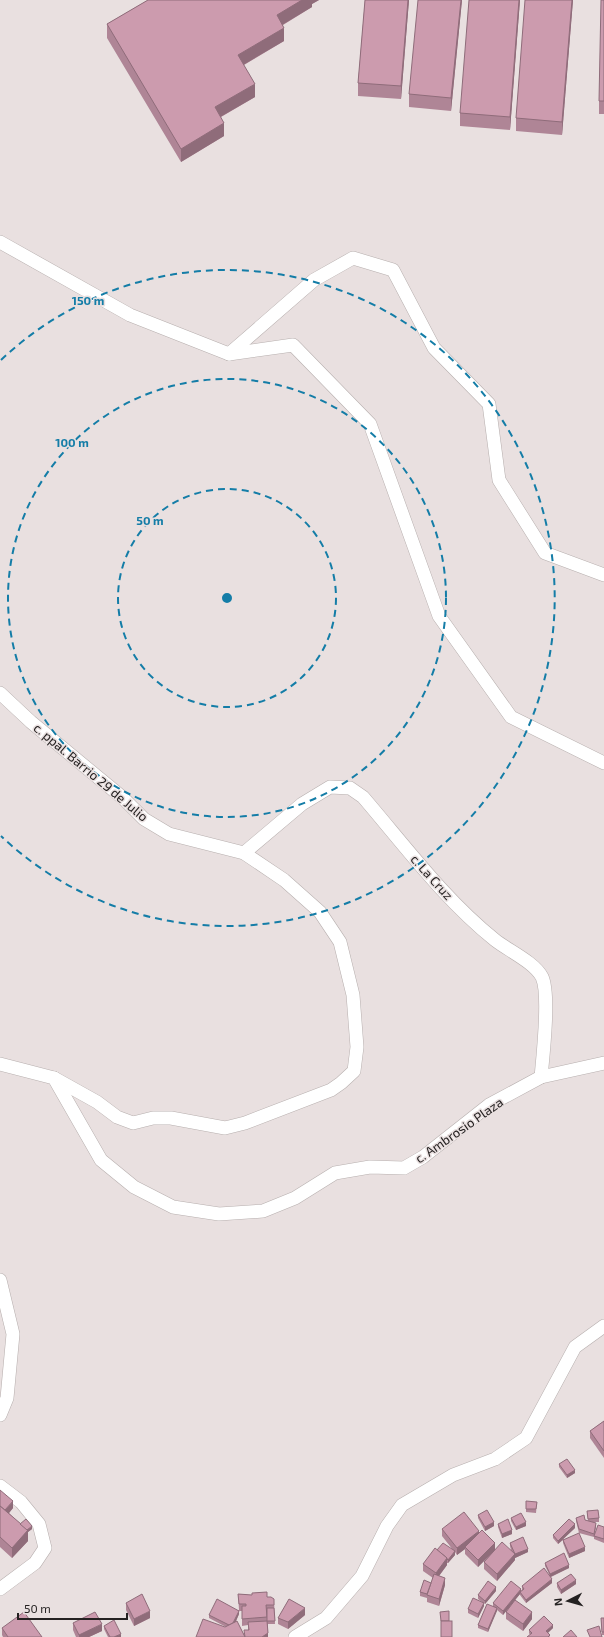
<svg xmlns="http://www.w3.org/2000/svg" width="604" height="1637" viewBox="0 0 604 1637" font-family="'Exo 2',sans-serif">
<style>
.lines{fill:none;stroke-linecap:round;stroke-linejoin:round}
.minor-casing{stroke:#b7afae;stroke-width:14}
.minor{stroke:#fff;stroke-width:13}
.wall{fill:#af8596;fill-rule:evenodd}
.shaded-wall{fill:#8f6c7a}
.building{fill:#cc9bae;stroke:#8f6c7a}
.ring{fill:none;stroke:#147da7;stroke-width:2;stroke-dasharray:7 5}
.labels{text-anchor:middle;stroke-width:3;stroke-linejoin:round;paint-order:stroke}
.street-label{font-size:13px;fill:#242121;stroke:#e9e0e0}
.centre{fill:#147da7;stroke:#e9e0e0;stroke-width:2}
.ring-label{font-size:12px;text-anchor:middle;font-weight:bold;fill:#147da7;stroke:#e9e0e0;stroke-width:3;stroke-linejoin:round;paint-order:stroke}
</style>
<rect width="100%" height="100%" fill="#e9e0e0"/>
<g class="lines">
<g class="minor-casing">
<g id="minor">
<path d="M0,242l130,73 99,39 64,-9 77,79 69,192 72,101 93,46"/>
<path d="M229,354l85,-74 39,-22 40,12 41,78 55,56 10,76 46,73 59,22"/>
<path d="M0,693l31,29 92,76 21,21 25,15 75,19 40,27 36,32 20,30 13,53 4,52 -3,24 -13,12 -10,7 -86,33 -20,5 -54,-10h-18l-20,5 -16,-6 -20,-15 -43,-24"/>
<path d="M244,853l58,-49 28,-17 20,1 13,9c42,49 82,103 132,143 14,11 39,22 47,37 8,17 1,79 -1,100"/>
<path d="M0,1064l54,14 47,82 33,27 39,20 46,7 44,-3 32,-13 40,-25 35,-6 34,1 19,-11 66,-52 52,-28 63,-14"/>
<path d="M0,1280l13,54 -6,64 -7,17"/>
<path d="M0,1486l21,16 18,22 6,24 -10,15 -35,26"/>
<path d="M295,1637l31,-19 36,-42 25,-50 15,-21 51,-30 42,-16 31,-21 49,-91 29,-21"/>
</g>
</g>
<use href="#minor" class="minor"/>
</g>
<g class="wall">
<path d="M148,0h171l-7,4v3l-29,18 1,16 -40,24 11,32 -34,20 3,19 -43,26 -74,-124v-14z"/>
<path d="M365,0h44l-8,99 -43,-3v-13z"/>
<path d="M462,0l-11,111 -42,-4v-13z"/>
<path d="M520,0l-10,130 -50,-4v-13z"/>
<path d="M573,0l-11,135 -46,-4v-13z"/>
<path d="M604,0v114h-5v-13z"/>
<path d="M604,1421v37l-14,-20v-7z"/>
<path d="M559,1464l16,9 -8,5 -8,-11z"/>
<path d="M0,1490l13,18 -4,5 11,11 12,5 -4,3v9l-16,17 -12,-11z"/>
<path d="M537,1502l-1,11 -10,-1v-3z"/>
<path d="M587,1511l12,7v4h-5l2,4 -2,9 10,-8v16l-10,-4v-3v1l-15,-4 -3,-12v-3l12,3z"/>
<path d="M478,1515l16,11 -9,5 -7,-13z"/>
<path d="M511,1518l15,8 -10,4 -5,-9z"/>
<path d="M498,1524l14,10 -10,4 -4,-11z"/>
<path d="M575,1528l-12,11 22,12 -16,7 -6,-15v-3l-5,4 -5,-6v-3z"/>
<path d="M442,1529l37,4 16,17h16l-1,-4v-3l18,9 -13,6v2l-18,21 -13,-12v-7l5,-6 -11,11 -13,-13v-5l-8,6 -2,-3v3l-7,8h-1v2l-8,11 6,9 -6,21 -12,-4v-4l-7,-2v-4l11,-9 2,-5 -10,-7v-7l14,-14h16l-11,-14z"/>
<path d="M545,1563l24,5 -18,9 1,6 -26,20 -6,-8v-1l-5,6 17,19 -9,12 -17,-12v-7l6,-8 -9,11 -6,-5 -9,22 -10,-4v-3l15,-19v-3l28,-12 1,-1v-4l27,-12 -4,-8z"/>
<path d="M557,1583l19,1 -15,10 -4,-7z"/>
<path d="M496,1591l-11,13 -1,-1v3l-6,12 -10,-5v-4l14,-7 -4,-3v-4z"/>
<path d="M238,1594l29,3 7,2 1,25h-7v13h-72l30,-10 -17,-9v-3l30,-5zM239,1611h3v15l6,-1v5l-3,6 -9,-15 3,-7z"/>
<path d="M126,1603l24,15 -16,8 -8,-16z"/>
<path d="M305,1615l-17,14 -10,-5v-6z"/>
<path d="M601,1618h3v17h-2z"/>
<path d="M73,1623l29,8 -13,6h-13l-3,-7z"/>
<path d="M104,1626l17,11h-13l-4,-8z"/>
<path d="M2,1628l40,9h-39l-1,-2z"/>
<path d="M553,1628l-6,5 3,4 -20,-2 -1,-2v-3z"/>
</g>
<g class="shaded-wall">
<path d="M302,0h17l-7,4v3l-35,21v-13z"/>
<path d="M408,0h1l-8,99v-13z"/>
<path d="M461,0h1l-11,111v-13z"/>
<path d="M519,0h1l-10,130v-13z"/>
<path d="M572,0h1l-11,135v-13z"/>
<path d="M284,28v13l-46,27v-13z"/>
<path d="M255,84v13l-40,23v-13z"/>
<path d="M224,123v13l-43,26v-13z"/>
<path d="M575,1470v3l-8,5v-3z"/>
<path d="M13,1501v7l-9,11v-7z"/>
<path d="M494,1522v4l-9,5v-4z"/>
<path d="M526,1522v4l-10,4v-3z"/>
<path d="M596,1523v3l-2,11v-3z"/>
<path d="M575,1524v4l-17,16v-3z"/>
<path d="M32,1526v3l-4,3v9l-16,17v-10l12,-15z"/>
<path d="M512,1530v4l-10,4v-4z"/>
<path d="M479,1531v7l-14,9v2l-8,6v-7z"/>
<path d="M495,1543v7l-17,17v-7z"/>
<path d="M585,1547v4l-16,7v-4z"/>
<path d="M528,1549v3l-13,6v2l-18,21v-7l18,-20z"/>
<path d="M455,1551v4l-7,8v-3z"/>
<path d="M447,1558v7l-11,15v-7z"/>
<path d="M569,1565v3l-19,9v-3z"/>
<path d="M445,1578v7l-6,21v-7z"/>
<path d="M552,1579v4l-26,20v-3z"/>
<path d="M576,1580v4l-15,10v-4z"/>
<path d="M496,1587v4l-11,13v-3z"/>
<path d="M521,1589v3h-1v2l-17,21v-4z"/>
<path d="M484,1603v3l-6,12v-4z"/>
<path d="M305,1608v7l-17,14v-7z"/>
<path d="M497,1608v3l-9,21v-3z"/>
<path d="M150,1611v7l-16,8v-7z"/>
<path d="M239,1611v3l-7,16v-4z"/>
<path d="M532,1612v7l-9,12v-7z"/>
<path d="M102,1624v7l-13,6h-10v-2z"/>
<path d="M553,1625v3l-7,7v-4z"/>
<path d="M268,1633v4h-6z"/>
<path d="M121,1634v3h-7z"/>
</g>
<g class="building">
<path d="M148,0h154l-25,15 7,13 -46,27 17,29 -40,23 9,16 -43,26 -74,-125z"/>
<path d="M365,0h43l-7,86 -43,-3z"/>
<path d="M418,0h43l-10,98 -42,-4z"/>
<path d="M469,0h50l-9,117 -50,-4z"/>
<path d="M525,0h47l-10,122 -46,-4z"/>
<path d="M601,0h3v101h-5z"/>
<path d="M604,1421v30l-14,-20z"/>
<path d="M567,1459l8,11 -8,5 -8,-11z"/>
<path d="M0,1490l13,11 -8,9 -5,-4z"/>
<path d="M526,1501l11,1 -1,7h-10z"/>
<path d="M0,1506l28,24 -16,18 -12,-11z"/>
<path d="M487,1510l7,12 -9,5 -7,-12z"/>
<path d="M598,1510l1,8 -11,1 -1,-8z"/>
<path d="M464,1512l15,19 -22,17 -15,-19z"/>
<path d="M521,1513l5,9 -10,5 -5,-9z"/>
<path d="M584,1515l1,5 11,3 -2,11 -15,-5 -3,-11z"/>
<path d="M26,1519l6,7 -5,4 -7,-6z"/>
<path d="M508,1519l4,11 -10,4 -4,-10z"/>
<path d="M569,1519l6,5 -17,17 -5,-6z"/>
<path d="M598,1525l6,2v12l-10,-3z"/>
<path d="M482,1530l13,13 -17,17 -13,-13z"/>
<path d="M579,1533l6,14 -16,7 -6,-14z"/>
<path d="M523,1537l5,12 -13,5 -5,-11z"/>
<path d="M502,1542l13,12 -18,20 -13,-12z"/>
<path d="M443,1543l12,8 -7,9 -1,-1v-1l-10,-8z"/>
<path d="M435,1548l12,10 -11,15 -13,-9z"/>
<path d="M564,1553l5,12 -19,9 -5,-11z"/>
<path d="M544,1568l8,11 -26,21 -6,-8 4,-3 -2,-3z"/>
<path d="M434,1574l11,4 -6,21 -12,-4z"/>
<path d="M571,1574l5,6 -15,10 -4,-7z"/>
<path d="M424,1580l7,3 -4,11 -7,-2z"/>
<path d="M488,1581l8,6 -11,14 -7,-6z"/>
<path d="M511,1581l10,8 -18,22 -10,-8z"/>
<path d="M267,1592v5h4l3,2v6h-8l1,12 -25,2v-13h4v-2h-7l-1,-10 14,1v-2z"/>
<path d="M142,1594l8,17 -16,8 -8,-16z"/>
<path d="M473,1598l11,5 -6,11 -10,-5z"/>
<path d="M217,1599l22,12 -6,12 -4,2 -20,-10z"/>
<path d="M289,1599l16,9 -17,14 -10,-4z"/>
<path d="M515,1600l17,12 -9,12 -17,-12z"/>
<path d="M487,1604l10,4 -9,21 -10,-4z"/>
<path d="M267,1608h7l1,13h-8z"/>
<path d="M449,1611v10h-8l-1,-9z"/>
<path d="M24,1612l18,25h-34l-6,-9z"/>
<path d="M95,1612l7,12 -23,11 -6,-12z"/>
<path d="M544,1616l9,9 -7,6 4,4 -2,2h-21l5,-4 -3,-3z"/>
<path d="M601,1618h3v14h-2z"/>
<path d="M203,1619l22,8 12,-6 8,16h-49z"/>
<path d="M114,1620l7,14 -7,3h-4l-6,-11z"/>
<path d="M267,1621l1,12 -6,4h-17l-1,-7h5l-1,-8z"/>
<rect x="441" y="1621" width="11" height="16"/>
<path d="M599,1626l3,11h-12l-3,-7z"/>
<path d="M571,1630l6,7h-14z"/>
</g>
<g class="ring">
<circle cx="227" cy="598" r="109"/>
<circle cx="227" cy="598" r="219"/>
<path d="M1 360A328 328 0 1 1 1 836"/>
</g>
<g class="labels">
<g class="street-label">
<text transform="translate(91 772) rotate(40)" y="5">c. ppal. Barrio 29 de Julio</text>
<text transform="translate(432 877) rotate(48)" y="5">c. La Cruz</text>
<text transform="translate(459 1130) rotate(-35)" y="5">c. Ambrosio Plaza</text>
</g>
</g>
<circle cx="227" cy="598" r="6" class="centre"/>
<g class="ring-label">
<text x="88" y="305">150 m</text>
<text x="72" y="447">100 m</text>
<text x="150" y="525">50 m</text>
</g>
<g transform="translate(568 1601) rotate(264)" stroke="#e9e0e0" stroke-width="3" paint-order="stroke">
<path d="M0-3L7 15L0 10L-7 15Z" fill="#242121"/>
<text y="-6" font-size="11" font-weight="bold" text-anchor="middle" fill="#242121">N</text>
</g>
<path d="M18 1613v6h109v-6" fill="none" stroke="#242121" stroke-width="2"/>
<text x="24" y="1613" font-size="12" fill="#242121" stroke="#e9e0e0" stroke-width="3" paint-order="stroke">50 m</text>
</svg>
